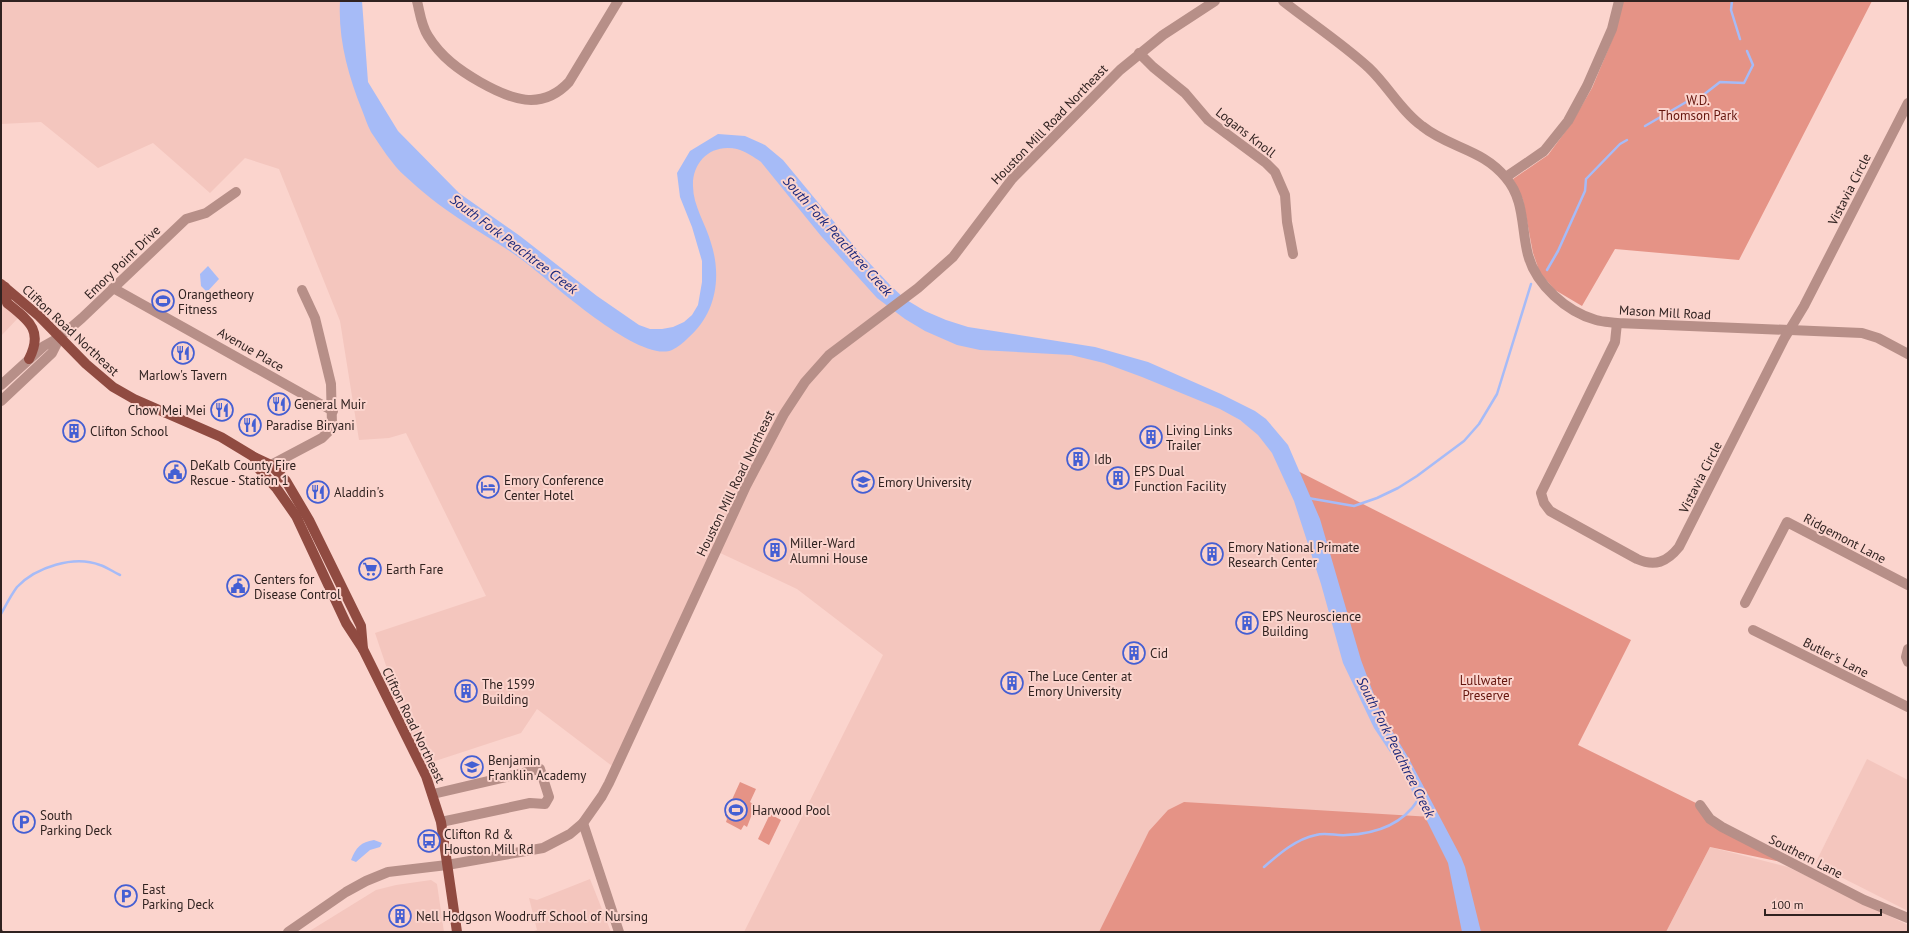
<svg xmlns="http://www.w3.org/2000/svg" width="1909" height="933" viewBox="0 0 1909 933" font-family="'PT Sans',sans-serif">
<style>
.built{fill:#f4c6be}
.green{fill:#e59386}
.water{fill:#a6bbf7}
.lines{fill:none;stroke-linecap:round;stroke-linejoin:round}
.stream{stroke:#a6bbf7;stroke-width:2.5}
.minor{stroke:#b78f88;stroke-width:10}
.major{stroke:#904b41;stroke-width:10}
.rail{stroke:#65504d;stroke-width:2.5;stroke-dasharray:8 4;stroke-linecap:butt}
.labels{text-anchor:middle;stroke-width:4;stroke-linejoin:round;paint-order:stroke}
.park-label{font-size:13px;fill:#64150d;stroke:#fbd4cd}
.street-label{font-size:13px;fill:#302220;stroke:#fbd4cd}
.poi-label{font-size:13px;fill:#302220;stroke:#fbd4cd;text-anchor:start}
.water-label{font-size:14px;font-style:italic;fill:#1b287c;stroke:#fbd4cd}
</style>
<rect width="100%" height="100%" fill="#fbd4cd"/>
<g class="built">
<path d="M1,1h350l9,79 54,85 232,173 43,-10 20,-40 -24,-102 20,-39 44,2 105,110 89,71 124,17 131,46 74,48 135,327 64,164h-727l139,-277 -86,-66 -81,-38 -100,218 -79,-60 -16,24 -101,33 -45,-133 111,-37 -80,-163 -17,5 -30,2 -19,-119 -61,-152 -34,-11 -35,35 -57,-50 -55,25 -57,-46 -40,2z"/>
<path d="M1,302l18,15 -18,19z"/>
<path d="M1867,759l41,21v131l-93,-47z"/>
<path d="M1710,847l78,20 120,58v7h-242z"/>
<path d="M590,879l21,53h-80l6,-2 -8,-32 8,2z"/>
<path d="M431,880l6,4 7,48h-136l68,-42 20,-5z"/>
</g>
<g class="green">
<path d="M1623,1h249l-133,259 -124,-11 -33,57 -27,-16 -15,-17 -7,-20 -10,-53 -10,-21 35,-24 23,-31 21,-36 23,-55z"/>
<path d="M1288,466l343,174 -53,105 122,60 5,8 91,52 -86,-18 -44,85h-567l50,-101 19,-21 16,-8 248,15 -58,-109z"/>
<path d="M740,782l16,7 -6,13 3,2 -2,4 3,1 -7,18 -3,-2 -3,5 -15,-8 1,-3 -2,-4z"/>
<path d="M770,814l11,6 -12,25 -11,-6z"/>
</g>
<g class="water">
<path d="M340,1h22l6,81 30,49 61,62 61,43 77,60 42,29 11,4h12l11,-2 11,-5 8,-7 6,-10 4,-23v-21l-10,-34 -12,-30 -3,-24 13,-22 28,-17 27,2 20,9 18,15 76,92 32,34 14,13 20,12 21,9 22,7 127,20 53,15 73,32 34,17 11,8 22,26 32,74 41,141 19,51 28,46 53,100 4,10 16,65h-19l-14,-69 -48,-96 -26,-39 -31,-65 -22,-79 -27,-83 -22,-48 -14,-18 -18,-15 -20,-11 -78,-32 -38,-14 -33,-8 -91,-5 -23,-5 -32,-14 -20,-12 -28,-21 -56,-62 -60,-74c-7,-5 -16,-11 -24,-13 -26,-6 -45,13 -44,37 0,20 13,38 18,57 11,34 5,71 -23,95 -4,4 -10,9 -16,12 -32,14 -121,-68 -147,-88 -21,-16 -45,-29 -67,-44 -18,-12 -37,-27 -53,-42 -12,-10 -25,-31 -34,-44 -4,-7 -6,-15 -9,-22 -14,-35 -24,-71 -22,-109z"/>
<path d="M208,266l11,13 -12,13 -6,-6 -1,-12z"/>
<path d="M735,800h6l4,5 -7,15h-4l-6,-5z"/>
<path d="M374,840l8,3 -2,4 -10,3 -14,12 -5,-2c5,-13 10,-18 23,-20z"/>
</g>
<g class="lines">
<g class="stream">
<path d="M1732,1l-1,9 9,29"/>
<path d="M1645,126l43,-25 14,-5 18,-14 24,1 9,-18 -6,-14"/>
<path d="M1547,270l11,-19 27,-60 1,-12 34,-35 7,-4"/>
<path d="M1308,498l46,8 23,-8 21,-10 19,-12 47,-35 15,-17 18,-30 34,-110"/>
<path d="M1,614c5,-9 10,-19 16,-27 19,-20 57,-32 83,-22 7,2 13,7 20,10"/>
<path d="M1264,867c15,-13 32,-28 52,-32 9,-3 21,1 30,0 29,-1 56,-10 72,-35"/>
</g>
<g class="minor">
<path d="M417,1c3,12 4,24 11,35 13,21 31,34 52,46 30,17 61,30 89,0l49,-81"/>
<path d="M1283,1c28,22 60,43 86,67 19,18 32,43 53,58 27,22 61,23 84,52 19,22 15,51 22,77 8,30 39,57 68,65 7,2 14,2 21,3l245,10 16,5 30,16"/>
<path d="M1139,53l14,14 32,26 23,27 58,43 9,9 10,23 2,27 6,32"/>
<path d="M1506,177l38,-26 24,-30 19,-35 25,-57 7,-28"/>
<path d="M113,288l220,123"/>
<path d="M1617,323l-2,19 -74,151 3,10 6,8 87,48c18,8 30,3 42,-12l105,-208 20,-33 104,-203"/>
<path d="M1,385l43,-39 16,-9 22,-19 104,-99 20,-6 30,-21"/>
<path d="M1,401l51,-48 8,-16"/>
<path d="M271,465l51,-27 7,-7 3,-6 -1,-41 -16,-66 -13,-28"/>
<path d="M1745,603l42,-81 121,63"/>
<path d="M1753,630l155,77"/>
<path d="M1908,649l-2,8 2,5"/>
<path d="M433,794l107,-25 9,28 -4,7 -15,-1 -89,19"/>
<path d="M1700,805l10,14 12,8 142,73 44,18"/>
<path d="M583,823l36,109"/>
<path d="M288,932l58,-40 20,-11 22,-9 59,-7 96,-17 27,-14 13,-11 19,-27 7,-13 137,-297 38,-72 21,-32 24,-27 89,-67 35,-31 59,-78 108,-109 43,-35 52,-34"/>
</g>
<g class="major">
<path d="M1,284l38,32 47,48 27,23 21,12 87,38 33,20 17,8 15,16 23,39 52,106 2,23"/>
<path d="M5,287l2,16c21,17 37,27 22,56"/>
<path d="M254,457l5,12 18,20 19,27 50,107 17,26 63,127 15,46 16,110"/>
</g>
<path class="rail" d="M1,930l1,2"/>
</g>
<defs>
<g id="stadium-ring" transform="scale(1.15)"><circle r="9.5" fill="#fbd4cd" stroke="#445fd3" stroke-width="1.5"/><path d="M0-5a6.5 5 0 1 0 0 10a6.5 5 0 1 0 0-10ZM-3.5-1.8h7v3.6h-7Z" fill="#445fd3"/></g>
<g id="restaurant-ring" transform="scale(1.15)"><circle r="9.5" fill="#fbd4cd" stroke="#445fd3" stroke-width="1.5"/><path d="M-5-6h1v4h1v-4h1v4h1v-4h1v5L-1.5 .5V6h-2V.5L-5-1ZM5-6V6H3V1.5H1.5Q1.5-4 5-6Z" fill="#445fd3"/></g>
<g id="building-ring" transform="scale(1.15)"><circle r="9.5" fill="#fbd4cd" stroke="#445fd3" stroke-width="1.5"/><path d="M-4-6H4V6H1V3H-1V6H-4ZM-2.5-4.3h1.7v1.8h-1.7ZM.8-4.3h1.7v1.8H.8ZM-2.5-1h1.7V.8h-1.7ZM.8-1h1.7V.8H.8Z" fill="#445fd3"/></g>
<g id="civic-ring" transform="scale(1.15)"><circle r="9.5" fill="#fbd4cd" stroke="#445fd3" stroke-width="1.5"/><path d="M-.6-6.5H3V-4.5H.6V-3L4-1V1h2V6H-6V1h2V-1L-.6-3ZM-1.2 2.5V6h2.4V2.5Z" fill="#445fd3"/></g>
<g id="university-ring" transform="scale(1.15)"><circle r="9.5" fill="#fbd4cd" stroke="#445fd3" stroke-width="1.5"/><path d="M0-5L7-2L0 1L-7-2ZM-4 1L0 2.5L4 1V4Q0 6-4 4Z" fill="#445fd3"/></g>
<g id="hotel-ring" transform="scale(1.15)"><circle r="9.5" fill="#fbd4cd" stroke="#445fd3" stroke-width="1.5"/><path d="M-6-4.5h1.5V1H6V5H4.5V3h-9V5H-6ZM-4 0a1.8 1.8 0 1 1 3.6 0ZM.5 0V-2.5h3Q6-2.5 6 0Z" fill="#445fd3"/></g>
<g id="supermarket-ring" transform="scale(1.15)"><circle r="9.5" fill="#fbd4cd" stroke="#445fd3" stroke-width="1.5"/><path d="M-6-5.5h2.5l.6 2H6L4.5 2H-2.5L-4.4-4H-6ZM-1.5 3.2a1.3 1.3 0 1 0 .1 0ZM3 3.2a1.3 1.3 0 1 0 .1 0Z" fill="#445fd3"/></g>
<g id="school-ring" transform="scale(1.15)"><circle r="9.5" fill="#fbd4cd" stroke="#445fd3" stroke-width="1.5"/><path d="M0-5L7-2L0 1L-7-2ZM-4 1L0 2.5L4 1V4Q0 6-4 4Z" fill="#445fd3"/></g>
<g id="parking-ring" transform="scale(1.15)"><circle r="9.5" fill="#fbd4cd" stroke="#445fd3" stroke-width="1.5"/><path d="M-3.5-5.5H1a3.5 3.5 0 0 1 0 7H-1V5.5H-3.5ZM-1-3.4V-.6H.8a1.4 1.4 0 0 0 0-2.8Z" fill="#445fd3"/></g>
<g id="bus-ring" transform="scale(1.15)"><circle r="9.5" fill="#fbd4cd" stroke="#445fd3" stroke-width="1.5"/><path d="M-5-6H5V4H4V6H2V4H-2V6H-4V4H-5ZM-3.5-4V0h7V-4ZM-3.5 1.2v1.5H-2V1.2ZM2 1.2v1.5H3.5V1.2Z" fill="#445fd3"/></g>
</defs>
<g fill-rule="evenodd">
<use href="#stadium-ring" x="163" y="301"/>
<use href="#restaurant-ring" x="183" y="353"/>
<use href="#restaurant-ring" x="279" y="404"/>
<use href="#restaurant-ring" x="222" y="410"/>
<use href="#restaurant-ring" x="250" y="425"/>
<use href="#building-ring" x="74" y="431"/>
<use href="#building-ring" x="1151" y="437"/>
<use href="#building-ring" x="1078" y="459"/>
<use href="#civic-ring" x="175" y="472"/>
<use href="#building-ring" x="1118" y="478"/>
<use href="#university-ring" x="863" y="482"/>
<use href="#hotel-ring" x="488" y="487"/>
<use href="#restaurant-ring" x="318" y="492"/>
<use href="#building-ring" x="775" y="550"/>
<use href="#building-ring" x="1212" y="554"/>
<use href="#supermarket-ring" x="370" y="569"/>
<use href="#civic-ring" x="238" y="586"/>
<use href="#building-ring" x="1247" y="623"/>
<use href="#building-ring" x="1134" y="653"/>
<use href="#building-ring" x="1012" y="683"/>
<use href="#building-ring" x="466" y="691"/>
<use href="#school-ring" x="472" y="767"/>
<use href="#stadium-ring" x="736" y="810"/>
<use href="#parking-ring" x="24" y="822"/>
<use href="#bus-ring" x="429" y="841"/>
<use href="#parking-ring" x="126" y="896"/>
<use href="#building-ring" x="400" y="916"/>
</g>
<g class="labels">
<g class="park-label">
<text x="1698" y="105">W.D.<tspan x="1698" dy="15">Thomson Park</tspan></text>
<text x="1486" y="685">Lullwater<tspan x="1486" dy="15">Preserve</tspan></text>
</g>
<g class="street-label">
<text transform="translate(1049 124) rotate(-46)" y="5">Houston Mill Road Northeast</text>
<text transform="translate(1246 132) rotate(38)" y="5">Logans Knoll</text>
<text transform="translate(1849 189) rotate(-63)" y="5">Vistavia Circle</text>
<text transform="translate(122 262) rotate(-44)" y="5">Emory Point Drive</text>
<text transform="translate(1665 312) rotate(3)" y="5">Mason Mill Road</text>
<text transform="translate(71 330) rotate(43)" y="5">Clifton Road Northeast</text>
<text transform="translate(251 349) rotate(30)" y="5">Avenue Place</text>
<text transform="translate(1700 477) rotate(-63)" y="5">Vistavia Circle</text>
<text transform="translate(735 483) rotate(-64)" y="5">Houston Mill Road Northeast</text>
<text transform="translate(1845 538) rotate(28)" y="5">Ridgemont Lane</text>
<text transform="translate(1836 657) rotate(27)" y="5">Butler's Lane</text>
<text transform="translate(414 725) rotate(64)" y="5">Clifton Road Northeast</text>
<text transform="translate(1806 856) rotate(27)" y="5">Southern Lane</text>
</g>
<g class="poi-label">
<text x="178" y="299">Orangetheory<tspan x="178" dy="15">Fitness</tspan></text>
<text x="183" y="380" text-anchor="middle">Marlow's Tavern</text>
<text x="294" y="409">General Muir</text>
<text x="206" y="415" text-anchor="end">Chow Mei Mei</text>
<text x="266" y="430">Paradise Biryani</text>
<text x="1166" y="435">Living Links<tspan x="1166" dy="15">Trailer</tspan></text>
<text x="90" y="436">Clifton School</text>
<text x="1094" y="464">Idb</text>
<text x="190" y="470">DeKalb County Fire<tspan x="190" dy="15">Rescue - Station 1</tspan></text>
<text x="1134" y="476">EPS Dual<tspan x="1134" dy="15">Function Facility</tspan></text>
<text x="504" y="485">Emory Conference<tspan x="504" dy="15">Center Hotel</tspan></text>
<text x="878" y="487">Emory University</text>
<text x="334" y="497">Aladdin's</text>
<text x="790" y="548">Miller-Ward<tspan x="790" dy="15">Alumni House</tspan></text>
<text x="1228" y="552">Emory National Primate<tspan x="1228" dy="15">Research Center</tspan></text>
<text x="386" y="574">Earth Fare</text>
<text x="254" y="584">Centers for<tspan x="254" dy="15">Disease Control</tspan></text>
<text x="1262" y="621">EPS Neuroscience<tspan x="1262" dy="15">Building</tspan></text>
<text x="1150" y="658">Cid</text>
<text x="1028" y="681">The Luce Center at<tspan x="1028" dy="15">Emory University</tspan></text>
<text x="482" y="689">The 1599<tspan x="482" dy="15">Building</tspan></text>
<text x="488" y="765">Benjamin<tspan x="488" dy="15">Franklin Academy</tspan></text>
<text x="752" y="815">Harwood Pool</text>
<text x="40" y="820">South<tspan x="40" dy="15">Parking Deck</tspan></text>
<text x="444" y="839">Clifton Rd &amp;<tspan x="444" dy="15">Houston Mill Rd</tspan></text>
<text x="142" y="894">East<tspan x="142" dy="15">Parking Deck</tspan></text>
<text x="416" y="921">Nell Hodgson Woodruff School of Nursing</text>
</g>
<g class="water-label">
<text transform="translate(838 236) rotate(48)" y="5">South Fork Peachtree Creek</text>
<text transform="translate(514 244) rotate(37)" y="5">South Fork Peachtree Creek</text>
<text transform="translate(1396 747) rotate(63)" y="5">South Fork Peachtree Creek</text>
</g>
</g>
<rect width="1909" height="933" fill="none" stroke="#302220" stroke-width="4"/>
<path d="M1765 909v6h116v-6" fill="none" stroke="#302220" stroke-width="2"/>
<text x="1771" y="909" font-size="12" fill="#302220" stroke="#fbd4cd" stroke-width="3" paint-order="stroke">100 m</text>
</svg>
